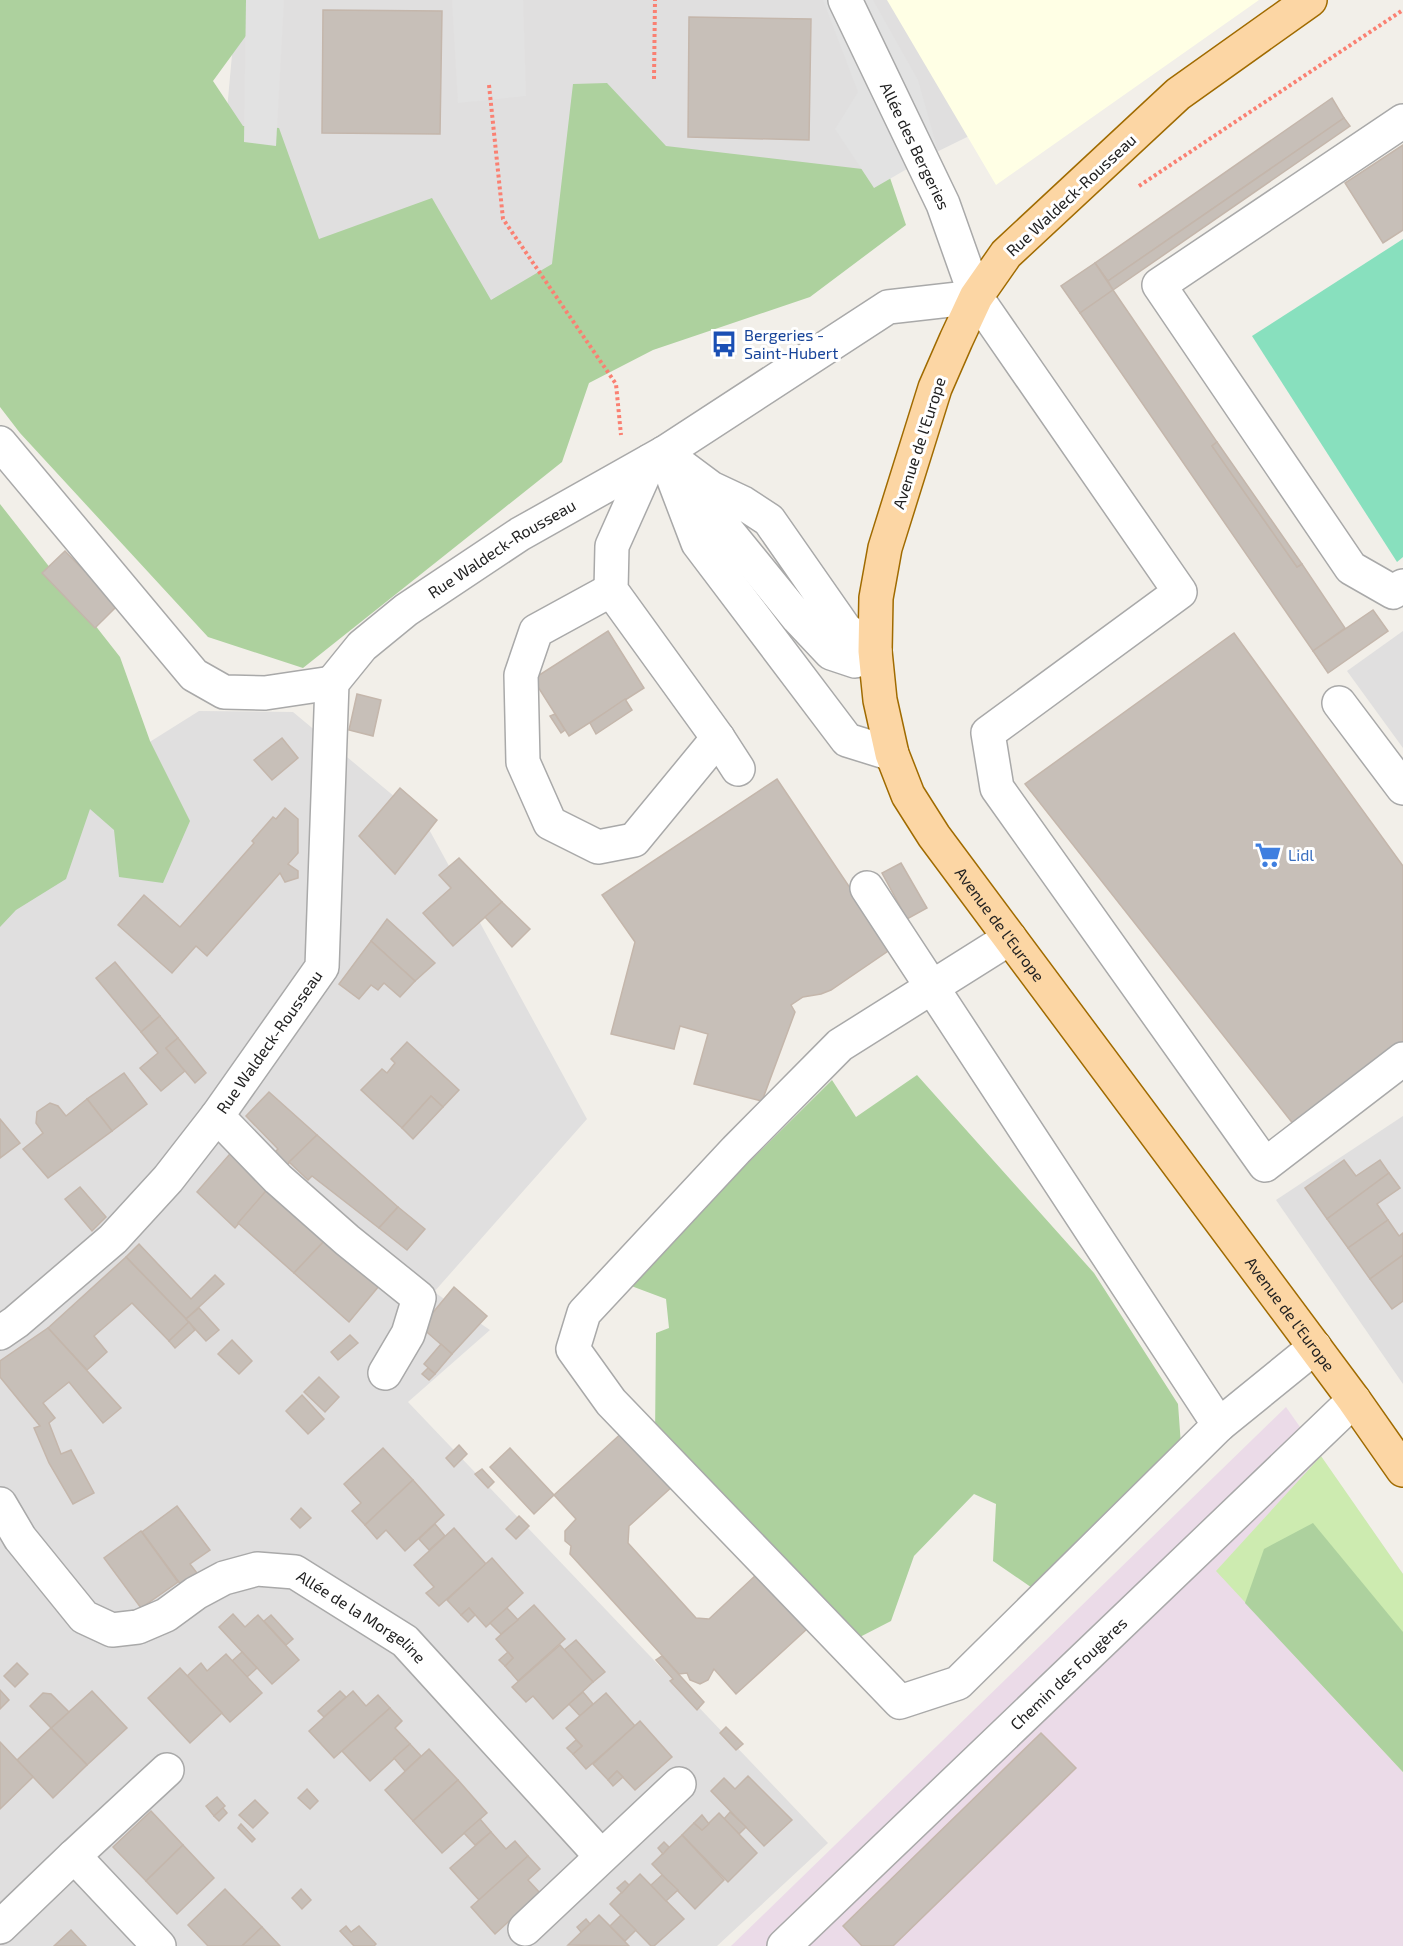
<svg xmlns="http://www.w3.org/2000/svg" width="1403" height="1946" viewBox="0 0 1403 1946" font-family="'Exo 2',sans-serif">
<style>
.residential{fill:#e0dfdf}
.industrial{fill:#ebdbe8}
.education{fill:#ffffe5}
.grass{fill:#cdebb0}
.forest{fill:#add19e}
.pitch{fill:#88e0be}
.parking{fill:#e2e2e2}
.building{fill:#c7bfb8;stroke:#c4b6ab;stroke-width:1.5}
.lines{fill:none;stroke-linecap:round;stroke-linejoin:round}
.minor-casing{stroke:#a9a9a9;stroke-width:36}
.major-casing{stroke:#a06b00;stroke-width:36}
.path{stroke:#fa8072;stroke-width:4;stroke-dasharray:3 3;stroke-linecap:butt}
.minor{stroke:#fff;stroke-width:33}
.major{stroke:#fcd6a4;stroke-width:33}
.labels{text-anchor:middle;stroke-width:6;stroke-linejoin:round;paint-order:stroke}
.street-label{font-size:16px;fill:#222;stroke:#fff}
.transit-label{font-size:16px;fill:#164399;stroke:#fff;text-anchor:start}
.shop-label{font-size:16px;fill:#366cbe;stroke:#fff;text-anchor:start}
</style>
<rect width="100%" height="100%" fill="#f2efe9"/>
<g class="residential">
<path d="M237,0h886l-95,107 -283,139 -310,71 -217,-108z"/>
<path d="M1403,631v117l-56,-77z"/>
<path d="M199,711l94,1 132,110 162,297 -153,173 56,38 -82,72 420,441 -111,103h-717v-1110z"/>
<path d="M1403,1116v268l-127,-184z"/>
</g>
<path class="industrial" d="M1286,1407l117,167v372h-672z"/>
<path class="education" d="M887,0h372l-263,185z"/>
<path class="grass" d="M1321,1456l82,118v198l-187,-201z"/>
<g class="forest">
<path d="M0,0h257l-9,33 -35,48 30,45 36,2 40,111 113,-41 59,102 61,-36 21,-180 34,-1 59,63 222,26 18,53 -96,72 -157,53 -64,33 -27,79 -259,206 -95,-31 -188,-204 -20,-26z"/>
<path d="M0,504l120,153 30,84 40,80 -27,62 -44,-6 -5,-47 -24,-21 -24,70 -50,31 -16,17z"/>
<path d="M917,1075l177,198 84,131 3,41 -143,147 -45,-31 3,-57 -22,-10 -60,62 -23,65 -35,18 -201,-201 1,-105 13,-5 -3,-29 -40,-15 206,-204 24,37z"/>
<path d="M1313,1523l90,109v140l-158,-169 19,-54z"/>
</g>
<path class="pitch" d="M1403,239v318l-6,5 -145,-226z"/>
<g class="parking">
<path d="M246,0h38l-8,146 -32,-4z"/>
<path d="M452,0h71l3,96 -68,7z"/>
<path d="M823,0h50l45,80 20,71 -64,37 -39,-59 23,-37z"/>
</g>
<g class="building">
<path d="M323,10l119,1 -2,123 -118,-1z"/>
<path d="M689,17l122,2 -2,121 -121,-3z"/>
<path d="M1332,98l12,20 -236,163 -13,-18z"/>
<path d="M1344,118l6,8 -237,164 -5,-9z"/>
<path d="M1403,145v85l-20,13 -38,-60z"/>
<path d="M1095,263l18,27 -33,23 -19,-27z"/>
<path d="M1113,290l104,152 -5,4 85,121 5,-3 43,64 -32,23 -233,-338z"/>
<path d="M1217,442l85,122 -5,3 -85,-121z"/>
<path d="M65,551l53,54 -23,23 -53,-55z"/>
<path d="M1373,610l15,21 -60,42 -15,-22z"/>
<path d="M608,631l36,57 -75,48 -36,-57z"/>
<path d="M1234,633l169,233v181l-109,78 -269,-341z"/>
<path d="M357,694l24,6 -8,36 -24,-6z"/>
<path d="M625,699l7,11 -36,24 -6,-11z"/>
<path d="M555,714l10,16 -4,3 -11,-17z"/>
<path d="M282,738l16,20 -26,22 -18,-20z"/>
<path d="M777,779l114,170 -60,41 -10,4 -18,3 -12,8 4,7 -33,89 -68,-17 14,-50 -28,-8 -6,23 -63,-15 24,-92 -33,-47z"/>
<path d="M400,788l37,32 -42,54 -36,-38z"/>
<path d="M285,808l13,11v34l-10,11 10,7v7l-13,4 -5,-9 -73,83 -11,-10 -24,27 -54,-48 26,-30 36,32 74,-84 -2,-2 21,-24 3,2z"/>
<path d="M459,858l43,44 -49,44 -30,-33 28,-25 -12,-13z"/>
<path d="M901,863l26,45 -20,11 -25,-46z"/>
<path d="M502,902l28,27 -18,18 -27,-30z"/>
<path d="M387,919l48,44 -20,18 -44,-40z"/>
<path d="M371,941l44,40 -15,16 -16,-14 -6,7 -7,-5 -12,14 -20,-15z"/>
<path d="M115,962l45,54 -19,16 -45,-54z"/>
<path d="M160,1016l18,22 -12,10 19,23 -24,20 -21,-23 18,-15 -17,-21z"/>
<path d="M178,1038l28,35 -11,10 -29,-35z"/>
<path d="M407,1042l52,48 -16,17 -12,-11 -29,32 -41,-38 21,-21 5,4 8,-10 -4,-4z"/>
<path d="M124,1073l23,31 -35,27 -25,-32z"/>
<path d="M269,1092l48,43 -34,34 -12,-13 7,-7 -32,-33z"/>
<path d="M431,1096l12,11 -30,32 -11,-11z"/>
<path d="M87,1099l25,32 -64,47 -25,-29 20,-16 -7,-10 1,-11 13,-9 8,3 8,10z"/>
<path d="M0,1119l20,24 -20,15z"/>
<path d="M317,1135l81,72 -19,21 -67,-52 -4,4 -19,-18z"/>
<path d="M235,1148l37,36 -37,44 -38,-36z"/>
<path d="M1344,1160l12,16 24,-16 9,13 -62,46 -22,-31z"/>
<path d="M1389,1173l11,15 -23,16 11,16 -40,28 -21,-29z"/>
<path d="M272,1184l54,55 -32,34 -56,-50z"/>
<path d="M80,1187l26,30 -14,14 -27,-32z"/>
<path d="M398,1207l27,22 -18,21 -28,-22z"/>
<path d="M1388,1220l11,16 4,-3v22l-33,24 -22,-31z"/>
<path d="M326,1239l53,47 -30,36 -55,-49z"/>
<path d="M139,1244l52,55 24,-24 9,9 -38,35 -60,-62z"/>
<path d="M1403,1255v46l-11,8 -22,-30z"/>
<path d="M126,1257l63,65 -20,19 -37,-38 -38,33 13,16 -20,18 -39,-42z"/>
<path d="M454,1287l33,29 -35,38 -31,-27z"/>
<path d="M199,1308l20,22 -13,11 -20,-22z"/>
<path d="M189,1322l6,8 -20,18 -6,-7z"/>
<path d="M48,1328l73,80 -18,15 -34,-41 -26,21 12,15 -6,5 12,31 10,-4 23,43 -21,11 -24,-41 -15,-35 6,-2 -40,-49v-16z"/>
<path d="M350,1335l8,8 -20,17 -7,-8z"/>
<path d="M232,1340l20,21 -13,13 -21,-20z"/>
<path d="M441,1344l11,10 -17,20 -11,-10z"/>
<path d="M428,1368l7,6 -6,6 -7,-6z"/>
<path d="M319,1377l20,20 -14,15 -21,-20z"/>
<path d="M302,1395l22,24 -16,15 -22,-23z"/>
<path d="M625,1430l49,55 -45,41 -1,17 68,75 13,1 48,-45 50,55 -71,65 -22,-25 -6,11 -8,4 -10,-4 -3,-7 -8,1 -109,-120 1,-8 -6,-5v-10l11,-12 -22,-24z"/>
<path d="M459,1445l8,9 -13,13 -8,-9z"/>
<path d="M383,1448l30,32 -48,45 -13,-14 9,-8 -17,-19z"/>
<path d="M510,1448l44,47 -20,19 -44,-47z"/>
<path d="M482,1469l12,13 -6,6 -13,-14z"/>
<path d="M413,1480l31,35 -39,36 -19,-21 -9,9 -12,-14z"/>
<path d="M177,1506l33,44 -20,14 7,9 -16,12 -39,-53z"/>
<path d="M301,1508l10,10 -11,10 -9,-9z"/>
<path d="M519,1516l10,10 -13,13 -10,-10z"/>
<path d="M435,1524l10,12 -16,14 -10,-11z"/>
<path d="M454,1528l32,36 -47,42 -13,-13 8,-6 -20,-22z"/>
<path d="M141,1531l37,51 -37,26 -37,-50z"/>
<path d="M492,1558l31,35 -37,34 -17,-19 -8,7 -14,-15z"/>
<path d="M534,1605l31,34 -47,42 -13,-15 8,-8 -17,-19z"/>
<path d="M469,1608l6,7 -7,7 -7,-7z"/>
<path d="M507,1608l11,12 -17,14 -11,-11z"/>
<path d="M233,1614l12,13 13,-12 41,45 -27,24 -53,-57z"/>
<path d="M271,1615l22,24 -7,6 -22,-24z"/>
<path d="M576,1640l29,32 -12,10 -29,-32z"/>
<path d="M560,1645l33,37 -40,37 -20,-23 -7,6 -14,-15z"/>
<path d="M242,1652l15,16 -10,9 -15,-16z"/>
<path d="M508,1652l5,6 -8,8 -6,-6z"/>
<path d="M226,1654l36,39 -32,29 -43,-46 14,-13 6,8z"/>
<path d="M662,1656l42,46 -7,8 -27,-29 3,-2 -17,-19z"/>
<path d="M17,1663l11,11 -13,13 -11,-11z"/>
<path d="M180,1668l42,45 -32,30 -42,-45z"/>
<path d="M0,1690l9,10 -9,9z"/>
<path d="M92,1691l35,37 -40,37 -36,-37z"/>
<path d="M340,1691l6,6 -22,20 -6,-6z"/>
<path d="M353,1691l13,15 12,-11 12,13 -56,50 -25,-27z"/>
<path d="M583,1692l10,12 -13,12 -11,-12z"/>
<path d="M43,1693l8,1 18,18 -18,16 -21,-22z"/>
<path d="M606,1693l29,33 -49,43 -13,-15 9,-8 -16,-18z"/>
<path d="M390,1708l12,13 -7,7 15,16 -40,37 -28,-30z"/>
<path d="M640,1721l32,36 -37,33 -18,-19 -9,9 -15,-16z"/>
<path d="M726,1727l17,17 -7,6 -16,-17z"/>
<path d="M51,1728l36,37 -34,33 -36,-38z"/>
<path d="M1041,1733l35,35 -183,178h-31l-19,-20z"/>
<path d="M576,1740l6,6 -9,8 -6,-6z"/>
<path d="M0,1742l33,35 -33,32z"/>
<path d="M410,1744l11,12 -16,15 -11,-13z"/>
<path d="M429,1749l29,31 -45,41 -28,-31z"/>
<path d="M617,1771l6,6 -10,9 -5,-6z"/>
<path d="M748,1776l44,44 -28,26 -53,-55 13,-13 11,11z"/>
<path d="M458,1780l29,33 -45,40 -29,-32z"/>
<path d="M307,1789l11,12 -8,8 -12,-11z"/>
<path d="M217,1797l8,9 -11,10 -8,-10z"/>
<path d="M255,1800l13,13 -15,15 -14,-13z"/>
<path d="M223,1808l4,5 -8,8 -5,-5z"/>
<path d="M151,1811l32,34 -37,36 -33,-34z"/>
<path d="M730,1812l16,15 -7,7 -15,-15z"/>
<path d="M719,1813l38,40 -29,29 -46,-47 12,-12 8,7z"/>
<path d="M702,1815l7,9 -7,6 -8,-7z"/>
<path d="M480,1819l11,13 -16,13 -11,-12z"/>
<path d="M241,1824l14,15 -3,3 -14,-14z"/>
<path d="M491,1832l15,17 9,-8 13,15 -49,44 -29,-32z"/>
<path d="M682,1835l42,45 -29,29 -43,-45z"/>
<path d="M664,1842l5,5 -6,7 -5,-6z"/>
<path d="M183,1845l31,33 -37,36 -31,-33z"/>
<path d="M528,1856l12,13 -12,11 12,13 -45,41 -24,-27z"/>
<path d="M640,1874l44,45 -30,27h-3l-41,-42z"/>
<path d="M662,1875l16,15 -12,11 -15,-16z"/>
<path d="M625,1881l4,4 -7,8 -5,-5z"/>
<path d="M225,1889l37,38 -20,19h-34l-20,-21z"/>
<path d="M301,1889l10,11 -9,9 -10,-11z"/>
<path d="M599,1915l11,11 19,20 -61,-1z"/>
<path d="M621,1915l15,15 -11,11 -15,-15z"/>
<path d="M586,1919l4,5 -9,8 -4,-5z"/>
<path d="M346,1926l5,6 8,-6 17,18 -2,2h-20l-14,-15z"/>
<path d="M262,1927l18,19h-38z"/>
<path d="M71,1930l15,16h-32z"/>
</g>
<g class="lines">
<g class="minor-casing">
<g id="minor">
<path id="s1" d="M845,0l98,204 33,93 204,295 -192,141 9,55 268,377 138,-106"/>
<path d="M1403,121l-244,164 192,283 42,24 10,-6"/>
<path d="M0,443l194,232 30,17 41,1 67,-10"/>
<path d="M664,453l47,35 32,15 26,17 76,109 30,22 -20,10 -24,-8 -33,-35z"/>
<path d="M650,461l-38,85 -1,44 107,148 20,31"/>
<path d="M674,480l24,63 149,197 45,14"/>
<path d="M611,590l-75,41 -15,44 2,87 27,61 48,24 36,-7 84,-102"/>
<path d="M1339,703l64,85"/>
<path d="M867,888l352,537"/>
<path d="M1010,938l-170,107 -104,105 -152,163 -11,36 38,53 289,300 58,-19 261,-258 96,-78"/>
<path d="M217,1116l61,63 69,61 72,58 -11,36 -23,39"/>
<path id="s2" d="M0,1333l16,-11 97,-83 55,-60 49,-63 105,-149 10,-284 30,-37 44,-36 114,-76 144,-81 224,-146 88,-10"/>
<path id="s3" d="M0,1504l20,34 64,79 28,13 26,-3 28,-12 30,-22 28,-15 33,-9 38,3 110,69 196,215"/>
<path d="M74,1856l93,-86"/>
<path d="M0,1927l74,-71 85,90"/>
<path d="M525,1929l154,-145"/>
<path id="s4" d="M784,1946l570,-546"/>
</g>
</g>
<g class="major-casing">
<g id="major">
<path id="s5" d="M1310,0l-132,94 -172,160 -30,43 -20,43 -21,48 -50,160 -9,50 -1,53 5,49 12,54 16,41 26,41 420,564 49,70"/>
</g>
</g>
<g class="path">
<path d="M654,79l1,-79"/>
<path d="M489,85l14,134 113,165 5,51"/>
<path d="M1139,186l264,-176"/>
</g>
<use href="#minor" class="minor"/>
<use href="#major" class="major"/>
</g>
<defs>
<g id="bus-bare" transform="scale(2.07)"><path d="M-5-6H5V4H4V6H2V4H-2V6H-4V4H-5ZM-3.5-4V0h7V-4ZM-3.5 1.2v1.5H-2V1.2ZM2 1.2v1.5H3.5V1.2Z" fill="#1a4fb4" stroke="#fff" stroke-width="2.5" paint-order="stroke"/></g>
<g id="supermarket-bare" transform="scale(2.07)"><path d="M-6-5.5h2.5l.6 2H6L4.5 2H-2.5L-4.4-4H-6ZM-1.5 3.2a1.3 1.3 0 1 0 .1 0ZM3 3.2a1.3 1.3 0 1 0 .1 0Z" fill="#3f7fe0" stroke="#fff" stroke-width="2.5" paint-order="stroke"/></g>
</defs>
<g fill-rule="evenodd">
<use href="#bus-bare" x="724" y="344"/>
<use href="#supermarket-bare" x="1268" y="855"/>
</g>
<g class="labels">
<g class="street-label">
<text dy="6" stroke="none"><textPath href="#s1" startOffset="162">Allée des Bergeries</textPath></text>
<text transform="translate(1071 195) rotate(-43)" y="6">Rue Waldeck-Rousseau</text>
<text transform="translate(919 443) rotate(-72)" y="6">Avenue de l'Europe</text>
<text dy="6" stroke="none"><textPath href="#s2" startOffset="993">Rue Waldeck-Rousseau</textPath></text>
<text dy="6" stroke="none"><textPath href="#s5" startOffset="1128">Avenue de l'Europe</textPath></text>
<text dy="6" stroke="none"><textPath href="#s2" startOffset="399">Rue Waldeck-Rousseau</textPath></text>
<text dy="6" stroke="none"><textPath href="#s5" startOffset="1614">Avenue de l'Europe</textPath></text>
<text dy="6" stroke="none"><textPath href="#s3" startOffset="450">Allée de la Morgeline</textPath></text>
<text dy="6" stroke="none"><textPath href="#s4" startOffset="394">Chemin des Fougères</textPath></text>
</g>
<g class="transit-label">
<text x="744" y="341">Bergeries -<tspan x="744" dy="18">Saint-Hubert</tspan></text>
</g>
<g class="shop-label">
<text x="1288" y="861">Lidl</text>
</g>
</g>
</svg>
